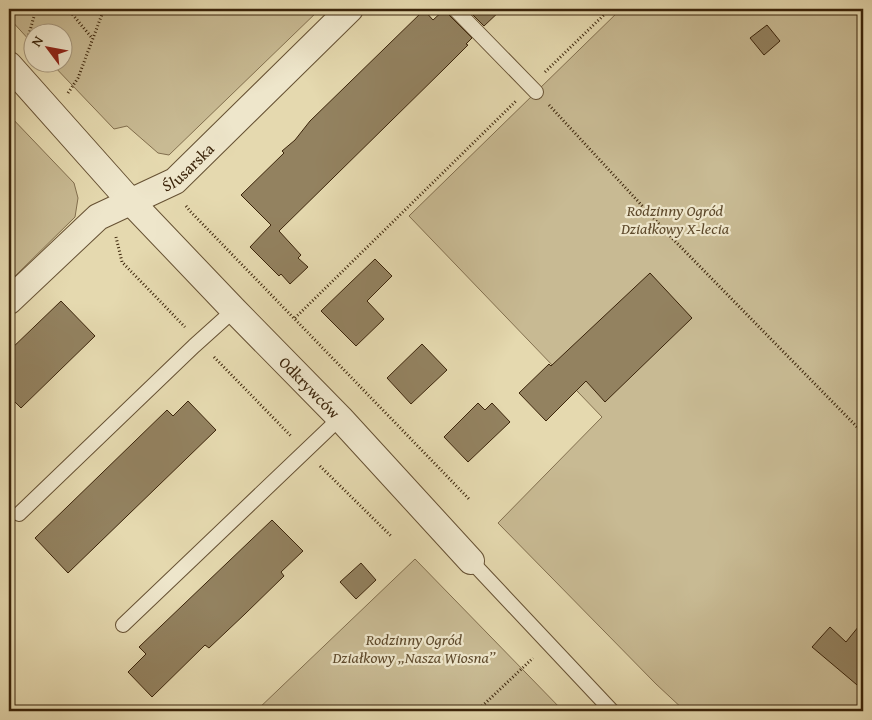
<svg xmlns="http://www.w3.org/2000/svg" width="872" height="720" viewBox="0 0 872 720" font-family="'Gentium Book Plus',serif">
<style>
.green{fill:#c8ba93;stroke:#826f4e}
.building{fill:#938260;stroke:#3b240a}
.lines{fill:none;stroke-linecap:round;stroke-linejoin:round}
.service-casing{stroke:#665133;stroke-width:16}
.minor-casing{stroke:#665133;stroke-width:28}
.path{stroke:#3b240a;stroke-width:3;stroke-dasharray:1 2.5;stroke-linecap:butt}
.service{stroke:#eee6cb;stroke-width:14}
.minor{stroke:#eee6cb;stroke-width:26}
.labels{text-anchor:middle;stroke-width:4.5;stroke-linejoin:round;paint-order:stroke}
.street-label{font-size:16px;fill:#3b240a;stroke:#eee6cb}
.park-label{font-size:16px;font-style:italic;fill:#5e4a2c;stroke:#eee6cb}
</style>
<rect width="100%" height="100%" fill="#e5d9af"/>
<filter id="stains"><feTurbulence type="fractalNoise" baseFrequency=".004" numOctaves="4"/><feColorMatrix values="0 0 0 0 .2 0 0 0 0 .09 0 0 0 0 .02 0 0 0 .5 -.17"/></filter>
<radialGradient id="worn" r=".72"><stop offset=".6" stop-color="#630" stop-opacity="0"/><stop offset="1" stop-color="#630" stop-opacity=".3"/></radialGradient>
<g class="green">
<path d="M9,9h311l-151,146 -11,-2 -31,-27 -13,3 -63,-66 11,-1v-30h-30v11l-23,-25z"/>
<path d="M621,9h242v702h-178l-29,-27 -158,-161 104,-106 -193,-201z"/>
<path d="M9,115l65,68 4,15 -3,19 -66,65z"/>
<path d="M415,559l148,152h-307z"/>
</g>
<g class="building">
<path d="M445,9h1l3,6 23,23 -6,6 2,1 -22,22 -167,164 22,24 -3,3 10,9 -18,17 -9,-10 -2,2 -29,-29 21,-22 -30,-30 43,-42 -2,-2 13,-11 15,-19 114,-111 9,10z"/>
<path d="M467,9h35l-18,17z"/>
<path d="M767,25l13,16 -16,14 -14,-17z"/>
<path d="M375,259l17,17 -25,25 17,18 -28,27 -35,-35z"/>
<path d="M650,273l42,45 -87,84 -19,-21 -40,40 -27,-28 30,-29 2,2z"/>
<path d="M61,301l34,35 -74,72 -12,-12v-45z"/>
<path d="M422,344l25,26 -36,34 -24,-26z"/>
<path d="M188,401l28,29 -148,143 -33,-35 132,-128 6,6z"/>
<path d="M478,403l7,7 7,-7 18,19 -42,40 -24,-25z"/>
<path d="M272,520l31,31 -22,21 3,4 -39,38 -36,34 -4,-3 -53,52 -24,-25 18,-18 -7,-7z"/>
<path d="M361,563l15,17 -20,19 -16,-17z"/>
<path d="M863,621v69l-51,-43 18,-20 16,15z"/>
</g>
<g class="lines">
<g class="service-casing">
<g id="service">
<path d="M455,9l81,83"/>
<path d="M19,514l175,-168 40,-36"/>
<path d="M471,561l141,150"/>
<path d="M123,625l217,-207"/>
</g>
</g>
<g class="minor-casing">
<g id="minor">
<path id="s1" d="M9,65l122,137 103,108 106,108 131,143"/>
<path id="s2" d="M9,301l89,-84 77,-36 175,-172"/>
</g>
</g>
<g class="path">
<path d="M68,9l24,29"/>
<path d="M26,45l10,-36"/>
<path d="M545,72l65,-63"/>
<path d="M68,93l10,-15 26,-69"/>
<path d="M549,105l122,132 192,196"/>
<path d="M186,206l4,5 280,289"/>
<path d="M116,237l6,25 63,65"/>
<path d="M295,318l222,-218"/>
<path d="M214,357l77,79"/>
<path d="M320,466l72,71"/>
<path d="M477,711l56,-53"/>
</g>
<use href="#service" class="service"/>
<use href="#minor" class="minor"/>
</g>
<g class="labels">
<g class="street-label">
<text dy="6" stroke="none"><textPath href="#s2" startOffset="226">Ślusarska</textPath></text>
<text dy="6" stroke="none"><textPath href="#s1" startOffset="441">Odkrywców</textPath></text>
</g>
<g class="park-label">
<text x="675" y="216">Rodzinny Ogród<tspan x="675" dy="18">Działkowy X-lecia</tspan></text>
<text x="414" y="645">Rodzinny Ogród<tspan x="414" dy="18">Działkowy „Nasza Wiosna”</tspan></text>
</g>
</g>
<rect width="872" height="720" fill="none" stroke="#e5d9af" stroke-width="30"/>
<rect x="10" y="10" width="852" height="700" fill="none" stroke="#3b240a" stroke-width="2.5"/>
<rect x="15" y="15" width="842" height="690" fill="none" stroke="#3b240a"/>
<g transform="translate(48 48) rotate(302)"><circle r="24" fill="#eee6cb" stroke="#a6987e"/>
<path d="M0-4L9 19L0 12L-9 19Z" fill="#8f2418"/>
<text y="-8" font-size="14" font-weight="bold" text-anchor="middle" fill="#3b240a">N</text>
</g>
<rect width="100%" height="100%" filter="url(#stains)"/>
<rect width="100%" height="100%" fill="url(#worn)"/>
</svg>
